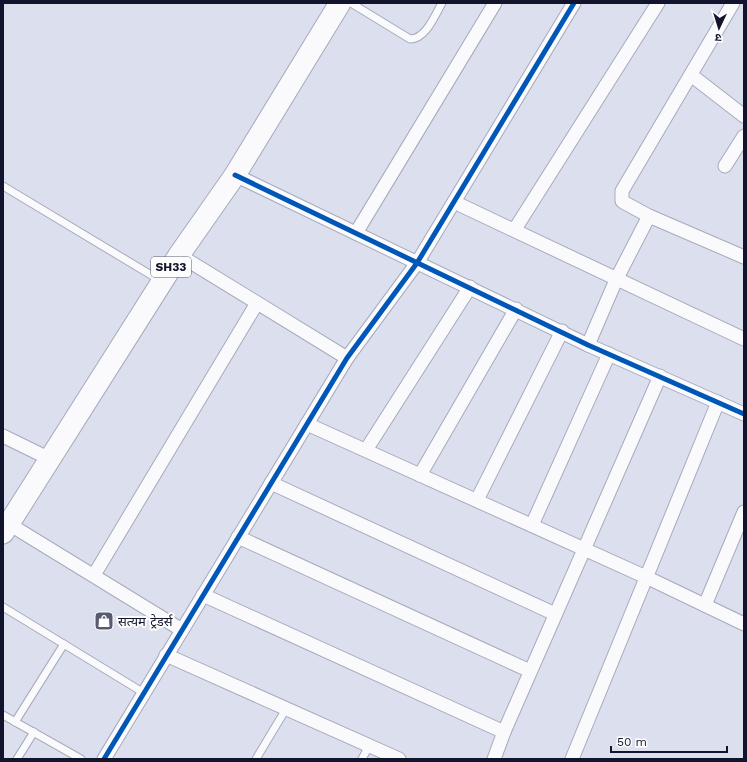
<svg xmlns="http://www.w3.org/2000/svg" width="747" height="762" viewBox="0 0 747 762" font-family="'Work Sans','Noto Sans Devanagari',sans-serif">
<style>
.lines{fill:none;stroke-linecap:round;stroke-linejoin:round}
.service-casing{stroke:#a6aabc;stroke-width:9}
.minor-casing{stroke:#a6aabc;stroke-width:15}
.primary-casing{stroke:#a6aabc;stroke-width:23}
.service{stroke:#fafafc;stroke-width:7}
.minor{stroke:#fafafc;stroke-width:13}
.primary{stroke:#fafafc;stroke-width:21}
.cycleway-casing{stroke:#fdfdfd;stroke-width:8}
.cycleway{stroke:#0057b8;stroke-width:5}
.labels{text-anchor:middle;stroke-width:4;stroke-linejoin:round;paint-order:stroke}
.shield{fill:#fdfdfd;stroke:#585a6b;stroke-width:1}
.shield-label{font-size:12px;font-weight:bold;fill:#11142c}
.poi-label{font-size:13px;fill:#11142c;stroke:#fdfdfd;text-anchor:start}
</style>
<rect width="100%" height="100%" fill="#dcdfee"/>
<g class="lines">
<g class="service-casing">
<g id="service">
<path d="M351,3l59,36c16,0 25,-24 32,-36"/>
<path d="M3,186l158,95"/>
<path d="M3,607l141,86"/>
<path d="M3,715l78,44"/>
<path d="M15,722l49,-78"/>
<path d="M17,759l17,-27"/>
<path d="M256,759l30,-50"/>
<path d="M362,759l7,-13"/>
</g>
</g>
<g class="minor-casing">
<g id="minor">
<path d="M733,3l-111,188v10l3,2 24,13 95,41"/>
<path d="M691,75l53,41"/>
<path d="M725,166l19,-30"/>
<path d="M235,175l353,170 156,69"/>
<path d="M454,202l290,137"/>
<path d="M515,229l143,-226"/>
<path d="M356,233l139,-230"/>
<path d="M179,255l168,103"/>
<path d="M588,345l28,-65 33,-64"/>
<path d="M307,424l339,153 98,47"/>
<path d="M3,436l47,23"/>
<path d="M366,450l104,-163"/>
<path d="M420,475l96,-166"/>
<path d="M271,483l284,131"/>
<path d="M477,500l85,-169"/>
<path d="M9,524l173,106"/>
<path d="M532,525l77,-171"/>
<path d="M238,537l292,134"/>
<path d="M94,575l163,-272"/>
<path d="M203,595l301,137"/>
<path d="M705,605l39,-93"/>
<path d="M166,655l233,104"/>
<path d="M104,759l243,-401 70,-95 157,-260"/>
<path d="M494,759l10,-27 156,-356"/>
<path d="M572,759l146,-357"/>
</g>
</g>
<g class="primary-casing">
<path id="primary" d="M3,533l176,-278 56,-80 105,-172"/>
</g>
<use href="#service" class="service"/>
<use href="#minor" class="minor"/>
<use href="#primary" class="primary"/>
<g class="cycleway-casing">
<g id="cycleway">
<path d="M235,175l353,170 156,69"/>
<path d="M104,759l243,-401 70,-95 157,-260"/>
</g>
</g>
<use href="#cycleway" class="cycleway"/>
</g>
<defs>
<g id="shop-square" transform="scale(1)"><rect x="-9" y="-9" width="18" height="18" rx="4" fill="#585b70" stroke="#fdfdfd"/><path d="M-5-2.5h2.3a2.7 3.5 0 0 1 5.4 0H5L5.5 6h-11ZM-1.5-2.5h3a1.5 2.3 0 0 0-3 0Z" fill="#fff"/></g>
</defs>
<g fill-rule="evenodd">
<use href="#shop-square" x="104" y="621"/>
</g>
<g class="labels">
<rect class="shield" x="151" y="257" width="40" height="20" rx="3"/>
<g class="shield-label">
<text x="171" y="271">SH33</text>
</g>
<g class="poi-label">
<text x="118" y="626">सत्यम ट्रेडर्स</text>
</g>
</g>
<rect width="747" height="762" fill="none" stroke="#11142c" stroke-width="8"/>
<g transform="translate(719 28) rotate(184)" stroke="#fdfdfd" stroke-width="3" paint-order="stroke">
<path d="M0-3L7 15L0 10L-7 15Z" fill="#11142c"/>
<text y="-6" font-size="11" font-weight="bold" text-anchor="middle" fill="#11142c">उ</text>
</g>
<path d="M611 746v6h116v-6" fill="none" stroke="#11142c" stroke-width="2"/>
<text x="617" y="746" font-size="12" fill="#11142c" stroke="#fdfdfd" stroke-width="3" paint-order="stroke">50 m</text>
</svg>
